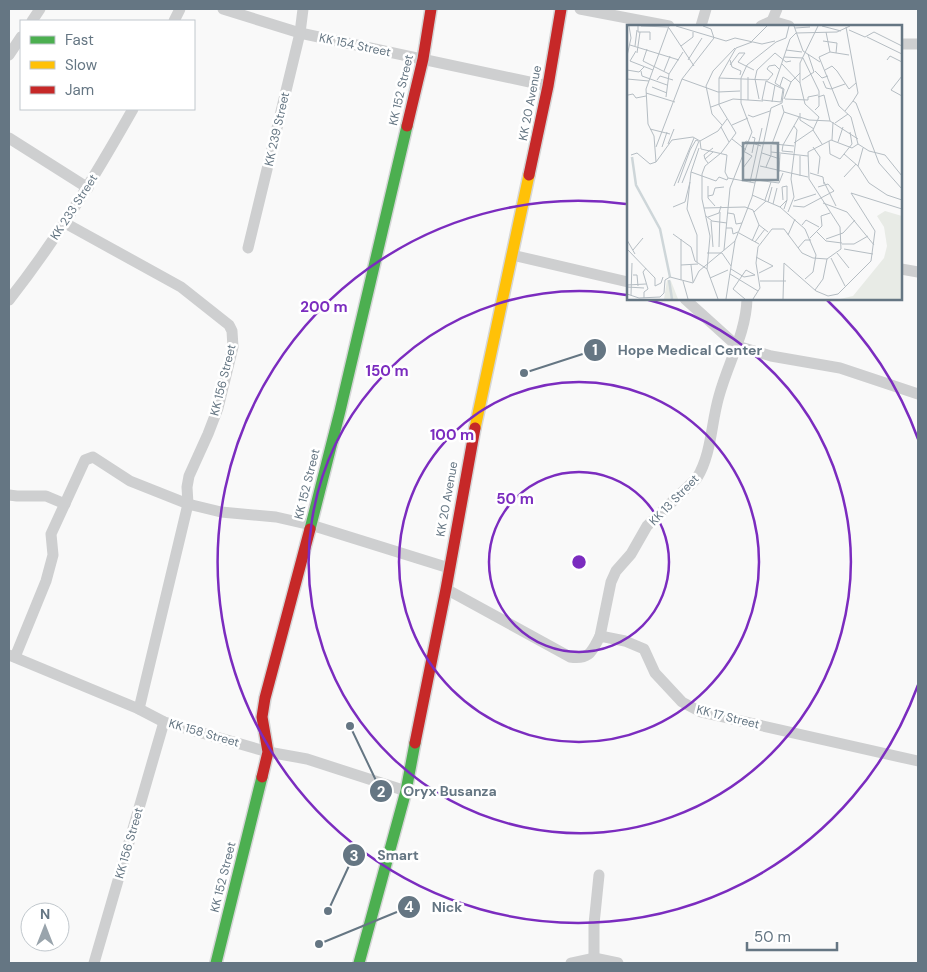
<svg xmlns="http://www.w3.org/2000/svg" width="927" height="972" viewBox="0 0 927 972" font-family="'DM Sans',sans-serif">
<style>
.lines{fill:none;stroke-linecap:round;stroke-linejoin:round}
.fast-casing{stroke:#d5d6d7;stroke-width:14}
.slow-casing{stroke:#d5d6d7;stroke-width:14}
.jam-casing{stroke:#d5d6d7;stroke-width:14}
.street{stroke:#cecfd0;stroke-width:11}
.fast{stroke:#4caf50;stroke-width:11}
.slow{stroke:#ffc107;stroke-width:11}
.jam{stroke:#c62828;stroke-width:11}
.ring{fill:none;stroke:#7b2cbf;stroke-width:2.5}
.labels{text-anchor:middle;stroke-width:5;stroke-linejoin:round;paint-order:stroke}
.street-label{font-size:12px;fill:#657683;stroke:#fff}
.inset-river{fill:none;stroke:#ced6d9;stroke-width:2.5}
.inset-road{fill:none;stroke:#b5bdc3;stroke-width:1}
.view{fill:#84929c;fill-opacity:0.15;stroke:#84929c;stroke-width:2.5}
.inset-edge{fill:none;stroke:#657683;stroke-width:2.5}
.centre{fill:#7b2cbf;stroke:#fff;stroke-width:2.5}
.ring-label{font-size:15px;text-anchor:middle;font-weight:bold;fill:#7b2cbf;stroke:#fff;stroke-width:5;stroke-linejoin:round;paint-order:stroke}
.leader{fill:none;stroke:#657683;stroke-width:2}
.callout-dot{fill:#657683;stroke:#fff;stroke-width:2}
.mark-label{font-size:15px;text-anchor:middle;font-weight:bold;fill:#fff}
.callout-label{font-size:14px;text-anchor:middle;font-weight:bold;fill:#657683;stroke:#fff;stroke-width:5;stroke-linejoin:round;paint-order:stroke}
</style>
<rect width="100%" height="100%" fill="#f9f9f9"/>
<g class="lines">
<g class="fast-casing">
<g id="fast">
<path d="M310,529l30,-118 67,-285"/>
<path d="M216,963l46,-186"/>
<path d="M359,963l47,-172 9,-48"/>
</g>
</g>
<g class="slow-casing">
<path id="slow" d="M475,428l54,-253"/>
</g>
<g class="jam-casing">
<g id="jam">
<path d="M407,126l16,-67 8,-50"/>
<path d="M529,175l19,-89 13,-77"/>
<path d="M415,743l31,-154 29,-161"/>
<path d="M262,777l6,-25 -6,-35 3,-19 45,-169"/>
</g>
</g>
<g class="street">
<path d="M223,9l77,24 248,53"/>
<path d="M580,9l89,17"/>
<path d="M32,21l8,-12"/>
<path d="M174,21l6,-12"/>
<path d="M772,21l5,-12"/>
<path d="M701,26l5,-17"/>
<path d="M761,26l11,-5 17,5"/>
<path d="M901,44h17"/>
<path d="M9,55l12,-18"/>
<path d="M9,138l79,50"/>
<path d="M248,248l52,-215 3,-24"/>
<path d="M512,255l116,27"/>
<path d="M901,269l17,3"/>
<path d="M685,299l52,47 34,10 69,12 78,26"/>
<path d="M9,300c48,-61 86,-124 124,-191"/>
<path d="M9,495l8,1h29l19,8"/>
<path d="M446,589l124,68c20,3 22,-6 30,-21l25,5 19,8 11,24 27,29 19,10 217,49"/>
<path d="M600,636l11,-54 5,-11 15,-17 16,-28 50,-48c15,-25 14,-55 22,-82 9,-33 27,-63 28,-97"/>
<path d="M9,655l130,54 25,13 104,30 39,7 99,32"/>
<path d="M15,657l31,-76 7,-26 -2,-21 34,-74 8,-3 37,24 58,23 -1,-17 2,-11 19,-42 10,-26 15,-61 -1,-16 -3,-6 -48,-38 -116,-64"/>
<path d="M139,709l49,-205 33,8 55,5 35,8 138,43"/>
<path d="M594,958v-34l5,-49"/>
<path d="M94,963l70,-241"/>
<path d="M571,963l23,-5 24,5"/>
</g>
<use href="#fast" class="fast"/>
<use href="#slow" class="slow"/>
<use href="#jam" class="jam"/>
</g>
<g class="ring">
<circle cx="579" cy="562" r="90"/>
<circle cx="579" cy="562" r="180"/>
<path d="M645 299A271 271 0 1 1 626 295"/>
<path d="M918 685A361 361 0 1 1 626 204M827 300A361 361 0 0 1 918 439"/>
</g>
<g class="labels">
<g class="street-label">
<text transform="translate(355 45) rotate(12)" y="4">KK 154 Street</text>
<text transform="translate(401 90) rotate(-77)" y="4">KK 152 Street</text>
<text transform="translate(530 103) rotate(-79)" y="4">KK 20 Avenue</text>
<text transform="translate(277 129) rotate(-77)" y="4">KK 239 Street</text>
<text transform="translate(74 207) rotate(-57)" y="4">KK 233 Street</text>
<text transform="translate(223 380) rotate(-76)" y="4">KK 156 Street</text>
<text transform="translate(307 484) rotate(-76)" y="4">KK 152 Street</text>
<text transform="translate(447 499) rotate(-80)" y="4">KK 20 Avenue</text>
<text transform="translate(674 500) rotate(-46)" y="4">KK 13 Street</text>
<text transform="translate(728 717) rotate(14)" y="4">KK 17 Street</text>
<text transform="translate(204 733) rotate(16)" y="4">KK 158 Street</text>
<text transform="translate(129 843) rotate(-74)" y="4">KK 156 Street</text>
<text transform="translate(223 877) rotate(-76)" y="4">KK 152 Street</text>
</g>
</g>
<g transform="translate(627 25)">
<rect width="275" height="275" fill="#f9f9f9"/>
<path d="M258,186l17,5v83h-62l13,-3 31,-38 3,-12 -3,-19 -7,-11zM40,255l4,1 7,18h-14z" fill="#e8ebe6"/>
<path class="inset-river" d="M5,132l4,28 24,44 10,48M42,255l3,19"/>
<path class="inset-road" d="M11,1v6h12v8M14,1l27,1M42,1l-23,63 2,35 6,12 2,26 16,-22 21,-3 7,4 1,8 26,6 -2,17 3,6 27,5M49,1l50,15 9,-3 27,6 13,-3M167,1l9,25 17,11M195,1l19,5M219,2l12,66 -5,8M42,3l25,38M168,3l15,-1M222,5l16,7 9,-5 28,14M199,7l4,20M240,12l35,17M125,16l15,-15M196,16l14,2 -1,10M149,17l10,-4 3,-12M3,20l49,15M8,21l2,-16M54,21l12,-9v-5M20,24l-4,12 26,13M159,25l16,2M9,26l-6,10 23,9M10,28l3,-21M118,28l-7,9 16,8M148,28l11,9 5,-1M0,31l4,-18 -2,-12M157,32l19,1 16,33v15l-4,4M61,35l14,-22M103,35l2,7 9,4 -1,4M260,35l3,-4 12,6M155,39l18,19 5,21 14,13 -6,13 -19,13M103,40l9,-12h6M0,45l12,2 5,-5M198,45l7,-4 5,5 12,18 7,-6M14,46l1,5 25,9M37,46l6,-15M188,46l7,7 6,-2M275,51l-11,14 11,6M121,52v23M92,53l49,2M114,53l6,-13 29,-23M0,54l22,2M55,54l36,13 22,-1M30,55l3,-4 13,4M141,55l5,-6 -6,-5 2,-3 6,-1 4,4M175,55l12,-8 -6,-18M139,56l17,8 -2,13 -19,-2zM196,56l3,7 5,1 14,-5M173,58v-20l18,-37M153,61l3,-9 8,5M25,62l15,6M19,68l29,9M1,70l5,-1 3,4 10,-2M39,72l3,-23 14,-22M191,72l6,-2 6,26M132,74l-4,-20 2,-9 18,-17M157,74l7,-17 9,-9M158,74l23,1v-3l10,-2M145,77l3,-17M84,82l22,-8 30,2M218,86l8,-10 3,2 23,60 23,26M157,87l25,8 21,1 28,18M173,88v7l14,9M121,90l5,2 17,-6M208,98l13,-9M95,100l-10,-11 -6,-28 7,-15 22,-23M105,100l16,-7M94,102l8,15M23,104l20,5M186,105l9,14M125,112l3,1 -3,15M105,114l14,11M205,115l1,-18M73,116l18,-10 9,-12M202,116l1,13 10,5 12,-15 -2,-12M211,117l5,-15M137,118l30,3M41,119l6,-15M145,119l12,-32 -2,-7M231,119l11,7 16,4 17,21M29,122l26,-68 32,-41 -3,-9 -8,-3M35,122l5,-15M186,122l7,10 -2,17M115,123l4,-7 15,5M144,127l37,4M166,127l-11,-1 1,-6 16,-28M135,128l18,6M217,129l14,12 11,17 18,12 15,5M4,130l6,-2 13,11 6,-2M78,134l-1,-4 9,-7M81,138l-3,-4 8,-7M133,141l48,11M231,141l5,-18M139,142l5,-12v-10M116,143l9,-12 -7,-4M64,147l25,9 3,-4 8,3 1,-2M152,147l1,-18M183,148l13,4 1,7M173,151v-20M217,152l12,-13M129,155l23,3 4,-10M123,157l12,-54M197,157l12,24M51,158l12,-33 6,-10 2,1M55,158l17,-42M47,161l20,-48M81,161v12l7,8M125,170l28,12 25,22 11,26 -3,17 -8,7M81,171l5,-1 2,-7 9,-1M138,175l6,-18M156,175l-1,-13 5,-1v14M167,176l22,-7M141,177l4,-15M196,178l24,9 27,33M146,179l4,-16M166,181l11,1 30,-16 -6,-7 -10,3M46,182l12,-5 5,-20M153,182l7,-7 -3,9M77,183l41,-1 8,3 6,15 9,7M127,187l12,-11M161,187l6,-15 -3,-18 6,-49 -3,-4M101,188l6,1 2,10 6,-1M79,191l6,5 15,2M81,192l11,-4 2,-7M84,196l2,26M175,200l4,-5 13,7M99,203h6l1,6 5,-2M190,207l9,9 16,2M112,208l20,11M46,209l18,13 4,14 12,8 11,30M161,210l7,-16M183,213l12,-12 -1,-10 9,-3M199,214l17,-6 12,-13M0,215l8,14M125,216l7,-16M128,217l10,-13M215,219h12l14,-8M92,222l1,-35M171,223l7,-8h6M0,224l28,29v8l6,-3 2,-6M217,224l29,5M6,225l10,-12M97,225l6,-62 22,-56 -11,-29v-25M80,228h15l9,13M210,228l12,15M129,232l17,9 -14,7M204,233l14,28M70,237v-27l-10,-26 4,-37 8,-24M54,240l17,-1M64,240l2,17M80,244l3,-33 -8,-37v-25l3,-8 16,-13 15,-20 -17,-28v-27l17,-30 16,-6M104,244l13,8 11,-2M103,249l28,17M6,250h4l1,11M83,253l18,-8M54,255v-41M56,256l5,18M133,256h26M0,260l19,-1M0,262l17,1M188,265l8,-11 4,-20M0,269l12,4 21,-1 4,-4 1,-13 5,-3 23,6 6,-12 36,-30 17,-44 19,-89 11,-5 2,-14 -9,-6 15,-44 6,-6 41,-1 13,-6M4,270l1,-32M17,273v-6l4,-3 -5,-17 3,-4M99,274l9,-58M118,274l-12,-10 13,-19 9,5M126,274l7,-11 -4,-25 2,-16 14,-18h12l18,24 11,5 14,1 14,-10 -1,-22 -31,-48 -1,-27 23,-12 21,8 6,-4 -7,-27 -12,-11 -20,-49 11,-5 19,3M156,274l1,-36 32,28 12,5 10,-2 33,-33 4,-30 -24,-38 51,16"/>
<path class="view" d="M116,118h35v37h-35z"/>
<rect width="275" height="275" class="inset-edge"/>
</g>
<circle cx="579" cy="562" r="8" class="centre"/>
<g class="ring-label">
<text x="324" y="312">200 m</text>
<text x="387" y="376">150 m</text>
<text x="452" y="440">100 m</text>
<text x="515" y="504">50 m</text>
</g>
<path class="leader" d="M524 373L595 350M350 726L381 791M328 911L354 855M319 944L409 907"/>
<g class="callout-dot">
<circle cx="524" cy="373" r="5"/>
<circle cx="350" cy="726" r="5"/>
<circle cx="328" cy="911" r="5"/>
<circle cx="319" cy="944" r="5"/>
<circle cx="595" cy="350" r="12"/>
<circle cx="381" cy="791" r="12"/>
<circle cx="354" cy="855" r="12"/>
<circle cx="409" cy="907" r="12"/>
</g>
<g class="mark-label">
<text x="595" y="355">1</text>
<text x="381" y="797">2</text>
<text x="354" y="861">3</text>
<text x="409" y="912">4</text>
</g>
<g class="callout-label">
<text x="690" y="355">Hope Medical Center</text>
<text x="450" y="796">Oryx Busanza</text>
<text x="398" y="860">Smart</text>
<text x="447" y="912">Nick</text>
</g>
<rect width="927" height="972" fill="none" stroke="#657683" stroke-width="20"/>
<rect x="20" y="20" width="175" height="90" fill="#ffffff" stroke="#c1c8cd"/>
<rect x="30" y="36" width="25" height="8" fill="#4caf50" stroke="#c1c8cd"/>
<text x="65" y="45" font-size="15" fill="#657683">Fast</text>
<rect x="30" y="61" width="25" height="8" fill="#ffc107" stroke="#c1c8cd"/>
<text x="65" y="70" font-size="15" fill="#657683">Slow</text>
<rect x="30" y="86" width="25" height="8" fill="#c62828" stroke="#c1c8cd"/>
<text x="65" y="95" font-size="15" fill="#657683">Jam</text>
<g transform="translate(45 927)"><circle r="24" fill="#ffffff" stroke="#c1c8cd"/>
<path d="M0-4L9 19L0 12L-9 19Z" fill="#99a4ac"/>
<text y="-8" font-size="14" font-weight="bold" text-anchor="middle" fill="#657683">N</text>
</g>
<path d="M747 942v8h90v-8" fill="none" stroke="#657683" stroke-width="2.5"/>
<text x="754" y="942" font-size="15" fill="#657683" stroke="#ffffff" stroke-width="4" paint-order="stroke">50 m</text>
</svg>
